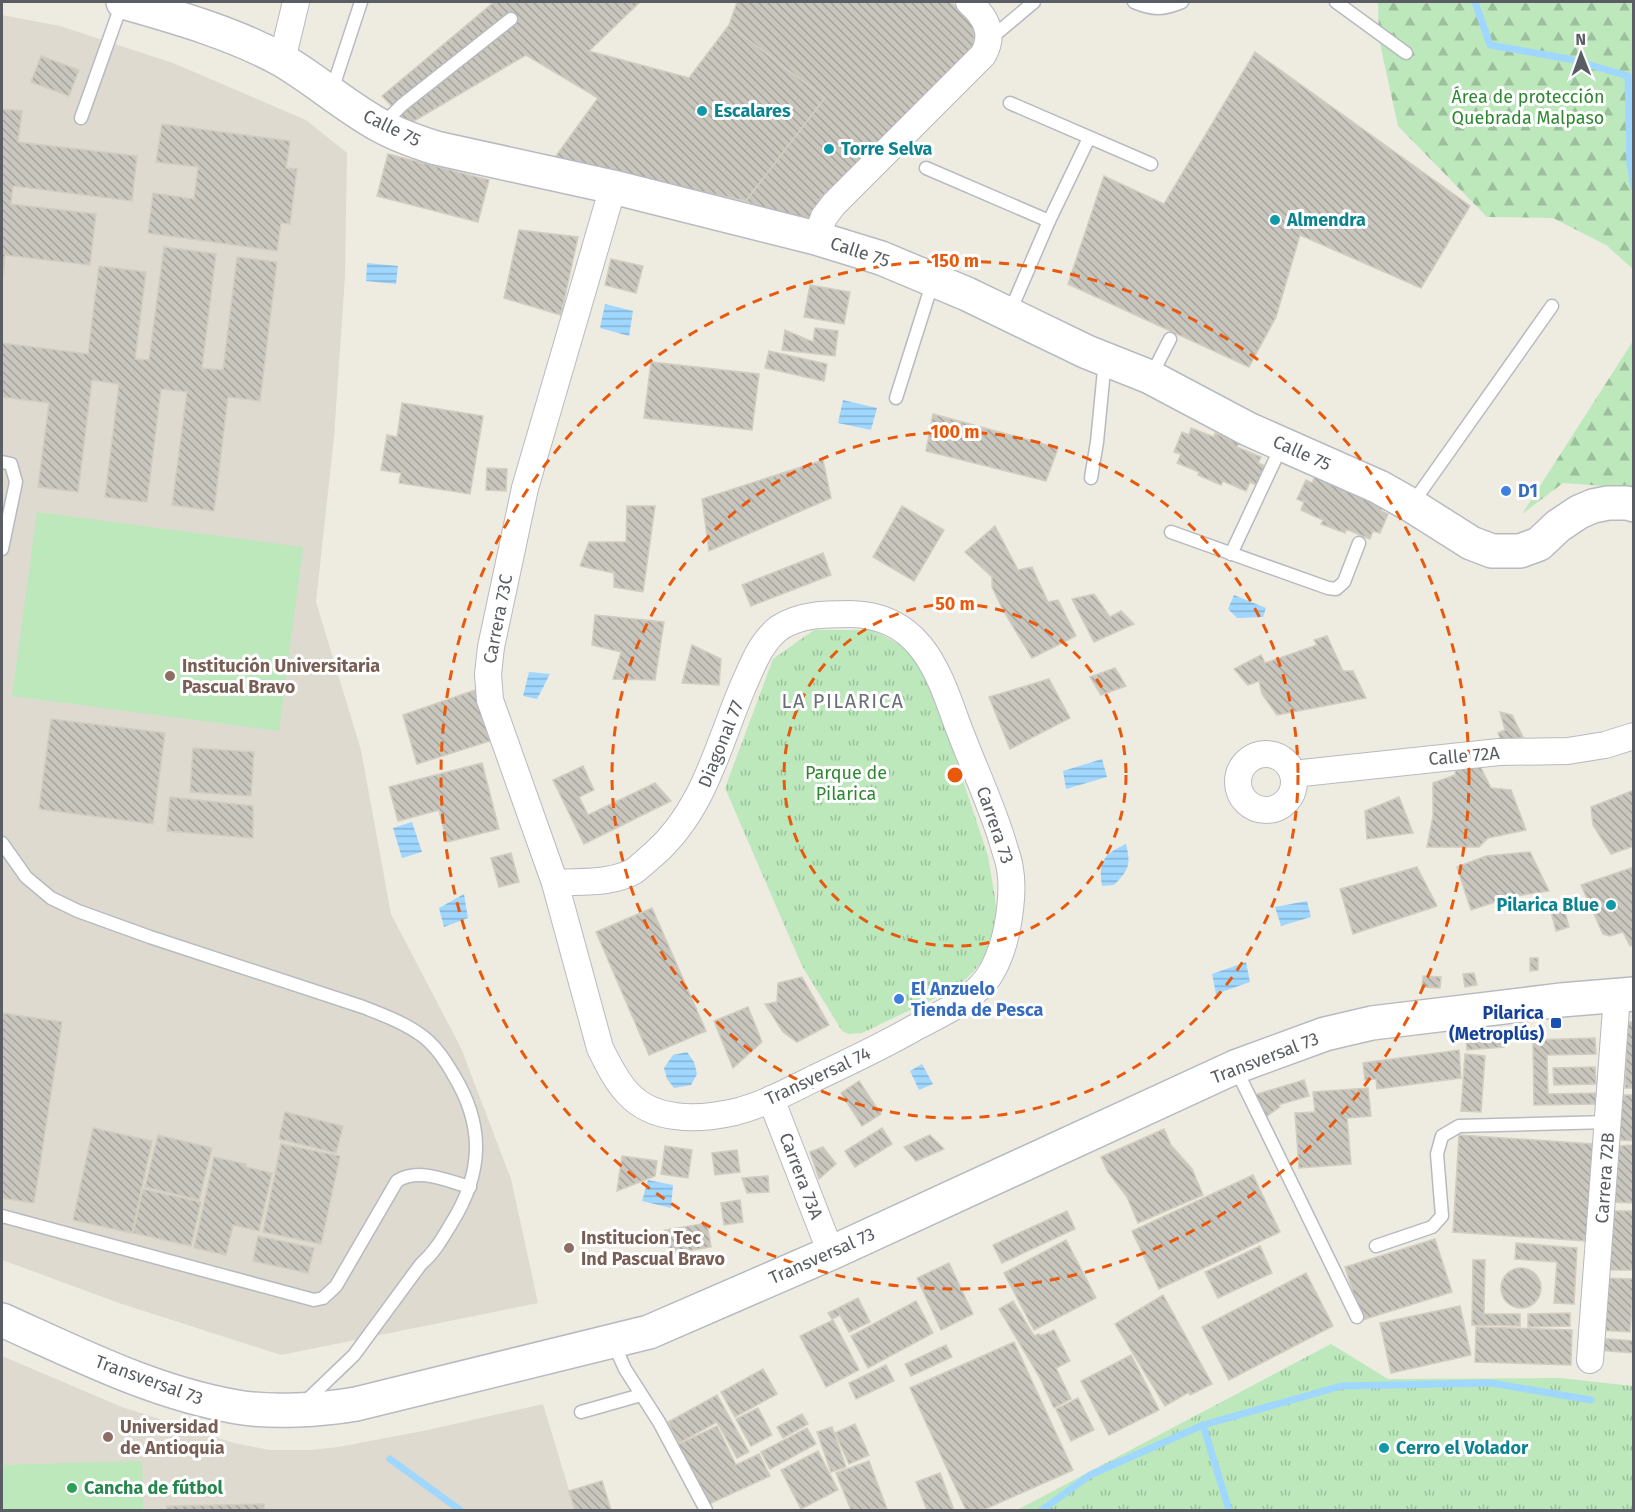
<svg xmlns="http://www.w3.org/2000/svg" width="1635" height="1512" viewBox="0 0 1635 1512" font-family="'Fira Sans',sans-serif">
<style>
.education{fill:#dedad0}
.grass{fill:#bce8bc}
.forest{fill:url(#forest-firs)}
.park{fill:url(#park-tufts)}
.water{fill:url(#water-rules)}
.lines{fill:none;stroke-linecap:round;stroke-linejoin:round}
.stream{stroke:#a0d7ff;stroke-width:7}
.building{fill:url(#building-back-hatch);stroke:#d3cdbf;stroke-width:1.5}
.lane-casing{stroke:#b7babf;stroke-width:15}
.street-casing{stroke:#b7babf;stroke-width:28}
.secondary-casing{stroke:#b7bbc1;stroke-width:36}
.lane{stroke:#fff;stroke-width:12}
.street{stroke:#fff;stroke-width:26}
.secondary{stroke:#fff;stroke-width:33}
.ring{fill:none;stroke:#e8590c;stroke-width:3;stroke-dasharray:10 8}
.culture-dot{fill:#0f9aa8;stroke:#fff;stroke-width:2}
.shop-dot{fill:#3f7fe0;stroke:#fff;stroke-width:2}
.education-dot{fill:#8d6e63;stroke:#fff;stroke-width:2}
.transit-dot{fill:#1a4fb4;stroke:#fff;stroke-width:2}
.leisure-dot{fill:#2e9e5b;stroke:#fff;stroke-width:2}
.labels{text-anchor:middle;stroke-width:6;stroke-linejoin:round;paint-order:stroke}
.park-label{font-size:18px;fill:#2e8731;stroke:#fff}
.culture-label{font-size:18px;font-weight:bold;fill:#0d838f;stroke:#fff;text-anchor:start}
.street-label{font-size:18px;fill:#5a5e64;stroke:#fff}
.shop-label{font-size:18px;font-weight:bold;fill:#366cbe;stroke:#fff;text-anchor:start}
.education-label{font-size:18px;font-weight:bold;fill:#785e54;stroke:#fff;text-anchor:start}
.transit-label{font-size:18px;font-weight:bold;fill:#164399;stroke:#fff;text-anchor:end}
.leisure-label{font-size:18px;font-weight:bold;fill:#27864d;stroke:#fff;text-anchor:start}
.neighbourhood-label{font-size:20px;letter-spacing:1.5px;fill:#6b7076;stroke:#fff}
.centre{fill:#e8590c;stroke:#fff;stroke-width:3}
.ring-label{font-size:18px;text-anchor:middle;font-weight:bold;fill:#e8590c;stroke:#fff;stroke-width:6;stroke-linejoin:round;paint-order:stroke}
</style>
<defs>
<pattern id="forest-firs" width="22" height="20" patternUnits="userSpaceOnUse" patternTransform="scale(1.5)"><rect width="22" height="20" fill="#bce8bc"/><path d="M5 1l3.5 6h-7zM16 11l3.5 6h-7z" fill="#9cbf9c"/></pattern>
<pattern id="park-tufts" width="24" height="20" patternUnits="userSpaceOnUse" patternTransform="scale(1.5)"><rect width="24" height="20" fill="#bce8bc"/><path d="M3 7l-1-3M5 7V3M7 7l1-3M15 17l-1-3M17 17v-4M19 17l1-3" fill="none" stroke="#9cbf9c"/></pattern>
<pattern id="water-rules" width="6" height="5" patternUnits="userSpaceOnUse" patternTransform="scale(1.5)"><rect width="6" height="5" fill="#a0d7ff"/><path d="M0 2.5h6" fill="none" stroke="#85b2d2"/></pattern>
<pattern id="building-back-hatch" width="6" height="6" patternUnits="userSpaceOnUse" patternTransform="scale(1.5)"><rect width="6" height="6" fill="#c9c6be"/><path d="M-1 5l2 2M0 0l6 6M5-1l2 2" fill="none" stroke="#a6a49e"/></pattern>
</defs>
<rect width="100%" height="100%" fill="#eeebe1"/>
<g class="education">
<path d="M2,15l58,11 113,37 133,57 41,33 -2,124 -11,160 -18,165 45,148 30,164 70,134 50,131 27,124 -257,52 -162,-52 -117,-43z"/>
<path d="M2,1356l120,51 112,36 36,7h40l28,-3 85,-16 120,-27 32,106h-573z"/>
</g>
<g class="grass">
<path d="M37,512l266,35 -24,184 -267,-35z"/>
<path d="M142,1461l1,49h-141v-45z"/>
</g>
<g class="forest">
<path d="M1378,2h255v267l-27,-24 -53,-27 -66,-1 -89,-91 -19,-87z"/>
<path d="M1633,341v147l-70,-5 -41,31z"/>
</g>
<g class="park">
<path d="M814,630h59l33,18 22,27 60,181 7,42 2,21 -5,24 -10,18 -9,11 -17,16 -94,45 -13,1 -7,-3 -40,-65 -77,-178 48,-129z"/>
<path d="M1331,1344l57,35 172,-1 73,8v124h-616z"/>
</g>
<g class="water">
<path d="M367,263l31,3 -2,18 -30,-3z"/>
<path d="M605,304l28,7 -4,25 -29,-8z"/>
<path d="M843,400l34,8 -6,22 -33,-7z"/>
<path d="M1234,595l32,13 -3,9 -26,1 -9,-9z"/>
<path d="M529,672l21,2 -13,25 -14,-3z"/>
<path d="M1102,759l5,18 -41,12 -3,-18z"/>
<path d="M412,822l10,30 -20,6 -9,-30z"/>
<path d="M1126,844c5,20 3,26 -12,41l-12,1c-4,-25 2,-32 24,-42z"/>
<path d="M464,894l4,24 -24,9 -5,-19z"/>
<path d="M1307,901l4,16 -30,9 -6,-19z"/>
<path d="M1246,962l4,20 -34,12 -4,-20z"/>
<path d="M687,1052l7,10 3,12 -6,11 -17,3 -7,-9 -3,-11 9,-13z"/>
<path d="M922,1064l11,20 -14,6 -9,-19z"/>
<path d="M648,1180l25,5 -2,23 -29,-7z"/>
</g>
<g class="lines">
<g class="stream">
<path d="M1475,2l15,43 79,14 59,17 2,88 4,23"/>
<path d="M1203,1425l26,85"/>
<path d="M390,1459l70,51"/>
<path d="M1042,1510l48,-35 113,-50 138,-39 150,-3 100,17"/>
</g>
</g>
<g class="building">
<path d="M494,2h146l-51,49 100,27 40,-53 96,73 -79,103 -193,-41 45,-62 -72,-43 -117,69 -27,-28z"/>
<path d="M737,2h212l27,16 -3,32 -153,149 -13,29 -61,-27 79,-103 -96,-73z"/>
<path d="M1255,52l215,154 -49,82 -121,-53 -24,82 -27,50 -181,-83 36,-108 60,28z"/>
<path d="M41,56l38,14 -10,26 -38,-14z"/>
<path d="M2,109l20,2 -4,31 119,14 -5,45 -119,-15 -2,18 85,10 -6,51 -85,-10 -3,30z"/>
<path d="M162,124l128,17 -4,27 11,1 -7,55 -9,-1 -4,28 -129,-18 5,-40 41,6 4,-32 -42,-5z"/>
<path d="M388,154l101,26 -11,42 -101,-26z"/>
<path d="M519,230l59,7 -17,78 -57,-17z"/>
<path d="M164,247l52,7 -14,114 21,2 14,-113 40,5 -17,139 -32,-4 -14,114 -42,-6 15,-113 -26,-3 -14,113 -42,-5 14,-113 -27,-4 -14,112 -40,-5 11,-84 -47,-6v-54l86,11 11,-88 47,6 -11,87 14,1z"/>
<path d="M611,259l32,7 -7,27 -31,-8z"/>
<path d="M810,285l40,7 -6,32 -40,-7z"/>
<path d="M815,328l23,3 -3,25 -53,-6 3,-20 28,12z"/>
<path d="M769,351l58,13 -3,17 -59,-13z"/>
<path d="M651,362l108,12 -7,56 -108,-12z"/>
<path d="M402,403l81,13 -13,78 -71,-11 2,-10 -20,-3 6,-35 10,2z"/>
<path d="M933,414l125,34 -12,33 -120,-30z"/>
<path d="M1191,428l23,9 1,-4 24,10 -2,4 24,10 -3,6 7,3 -9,19 -6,-3 -4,9 -23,-10 -2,4 -23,-10 1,-3 -22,-9 4,-9 -7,-2 8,-20 7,3z"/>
<path d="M823,460l8,38 -122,53 -7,-52z"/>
<path d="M487,468l20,1 -1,22 -20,-1z"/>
<path d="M1315,476l69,28 -3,7 7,3 -8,19 -7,-2 -3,8 -24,-10 -1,4 -24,-9 2,-4 -22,-10 3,-8 -7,-3 9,-19 6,3z"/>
<path d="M627,506h28l-12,86 -29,-5v-14l-34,-7 9,-24h37z"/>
<path d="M902,506l42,24 -30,51 -41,-24z"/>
<path d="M995,526l23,44 14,-3 16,35 10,-2 18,36 -44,22 -29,-48 -11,-23v-10l-27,-25z"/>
<path d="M823,553l8,22 -80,31 -9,-21z"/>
<path d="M1094,594l16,23 11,-6 13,13 -40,18 -22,-43z"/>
<path d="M595,615l69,7 -9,58 -42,-1 8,-27 -29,-7z"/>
<path d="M1327,636l16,35h10l13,27 -89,17 -15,-21 -3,-13 -11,4 -14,-16 27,-14 4,8 52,-18 -3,-5z"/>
<path d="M692,645l29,14 -2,26 -37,-2z"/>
<path d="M1115,668l11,18 -25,9 -11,-18z"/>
<path d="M1049,679l21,39 -60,31 -21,-52z"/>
<path d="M475,690l18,50 -76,24 -14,-49z"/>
<path d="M1500,712l12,3 11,22 -22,4 -3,-8 7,-3z"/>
<path d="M51,719l114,14 -12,91 -114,-15z"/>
<path d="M193,748l61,4 -3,44 -61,-4z"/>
<path d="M482,763l17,66 -52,13 -8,-32 -41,11 -9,-34z"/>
<path d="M1456,764h23l12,24 20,2 15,40 -38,8 -9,9h-52l6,-31v-33l22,-8z"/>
<path d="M583,766l11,24 -15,7 9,18 67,-32 16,18 -87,43 -31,-64z"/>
<path d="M1634,790v56l-23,8 -18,-29 -2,-18z"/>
<path d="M170,797l83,9v32l-86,-7z"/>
<path d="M1399,797l14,36 -46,6 -2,-28z"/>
<path d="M1530,852l19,39 -39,6 -39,13 -14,-43 29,-11z"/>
<path d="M511,853l8,29 -20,5 -8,-29z"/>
<path d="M1417,867l20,39 -84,28 -13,-45z"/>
<path d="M1634,867v77l-4,2 -7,-14 -13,4 -7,-2 -22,-49z"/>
<path d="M652,908l54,123 -57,24 -53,-123z"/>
<path d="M1564,908l5,19 -13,4 -5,-19z"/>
<path d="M1530,958h8v12l-8,1z"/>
<path d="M1474,973l3,12 -12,2 -2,-13z"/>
<path d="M1423,976l18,1 -1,11 -18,-1z"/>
<path d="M802,977l27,48 -32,17 -14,-10 -18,-28 12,-2 1,-19z"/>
<path d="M748,1007l14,35 -29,26 -19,-47z"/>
<path d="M2,1013l60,9 -28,181 -32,-5z"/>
<path d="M1627,1022h7v66h-9z"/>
<path d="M1503,1036l1,11 -37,3 -1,-10z"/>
<path d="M1595,1038l1,16 -49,1 1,39 49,-1v11l-63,1 -1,-65z"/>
<path d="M1459,1050l2,28 -84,11 -1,-10 -11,1 -2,-17z"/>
<path d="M1465,1054l20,2 -4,56 -20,-1z"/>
<path d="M1595,1067l1,17 -42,1 -1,-17z"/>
<path d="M1304,1080l5,16 -31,9 2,2 -13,9 -12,-16 -1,-5z"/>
<path d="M859,1081l22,33 -19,12 -21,-33z"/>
<path d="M1368,1088l3,28 -24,2 4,46 -52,4 -4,-55 20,-1 -2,-20z"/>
<path d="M1621,1095h13v46l-14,-1z"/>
<path d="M285,1112l58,14 -7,27 -57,-14z"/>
<path d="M93,1128l59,13 -20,92 -59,-13z"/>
<path d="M882,1128l10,16 -37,23 -10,-16z"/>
<path d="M1164,1129l7,16 21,24 11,26 -65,28 -11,-26 -19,-25 -7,-15z"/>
<path d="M158,1135l54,13 -13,52 -54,-13z"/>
<path d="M930,1135l14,14 -28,12 -12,-14z"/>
<path d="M1459,1135l134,9 -7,97 -133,-9z"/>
<path d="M281,1144l59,12 -19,88 -58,-12z"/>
<path d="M1634,1145v58l-24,-1 6,-56z"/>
<path d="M665,1146l27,4 -4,28 -27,-4z"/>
<path d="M823,1147l13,17 -17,15 -9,-27z"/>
<path d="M737,1150l3,22 -25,3 -3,-22z"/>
<path d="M622,1156l35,5 -2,15 -38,15z"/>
<path d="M214,1157l32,7v3l26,6 -13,58 -26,-6 -7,30 -32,-7z"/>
<path d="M1253,1175l27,57 -121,57 -27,-58z"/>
<path d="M768,1176l1,16 -22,1 -5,-15z"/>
<path d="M143,1189l58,13 -10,44 -58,-13z"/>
<path d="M740,1200l3,22 -19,3 -3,-22z"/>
<path d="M1067,1211l8,18 -73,34 -9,-18z"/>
<path d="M1611,1211h23v59h-26z"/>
<path d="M707,1223l4,24 -41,7 -5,-24z"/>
<path d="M258,1236l56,12 -6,25 -55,-12z"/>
<path d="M1435,1239l17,53 -90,28 -17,-53z"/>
<path d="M1066,1240l30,58 -62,32 -30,-57z"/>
<path d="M1516,1243l61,5 -3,56 -20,-1 3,-41 -42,-3z"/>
<path d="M1260,1246l12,27 -54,25 -13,-26z"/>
<path d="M1473,1260h12l-1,54h36v12l-48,-1z"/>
<path d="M949,1263l24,51 -32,16 -24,-52z"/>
<circle cx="1521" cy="1288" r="20"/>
<path d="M1306,1273l27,53 -104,54 -27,-53z"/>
<path d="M1598,1278l36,1 -4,53 -32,-2z"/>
<path d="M1163,1295l49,89 -22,11 -1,-3 -24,14 -50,-82z"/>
<path d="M858,1298l12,24 -21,10 -9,-17 -8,4 -4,-6z"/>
<path d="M916,1301l17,32 -65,35 -17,-32z"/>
<path d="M1013,1301l21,35 5,-2 1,2 14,-6 16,31 -14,7 15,31 -17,9 -15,-32 -40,-67z"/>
<path d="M1460,1306l11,49 -80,18 -11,-50z"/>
<path d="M1570,1313v13l-42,1v-13z"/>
<path d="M833,1320l26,50 -33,17 -26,-51z"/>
<path d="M1476,1327l96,3 -1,35 -96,-3z"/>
<path d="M1596,1338l38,3v12l-38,-3z"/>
<path d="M1014,1342l59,128 -90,40h-17l-56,-122z"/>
<path d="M946,1345l6,12 -41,19 -6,-12z"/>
<path d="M1131,1355l28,55 -50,25 -28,-54z"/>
<path d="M886,1365l8,16 -38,18 -7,-16z"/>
<path d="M763,1369l14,25 -42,23 -14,-25z"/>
<path d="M717,1395l32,57 -12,6 -20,-36 -38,21 -11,-21z"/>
<path d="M1078,1398l16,32 -23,11 -15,-32z"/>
<path d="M758,1408l14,27 -21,11 -15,-27z"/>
<path d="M802,1414l6,10 -25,14 -6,-11z"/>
<path d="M855,1424l14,31 -20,9 -14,-31z"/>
<path d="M717,1426l19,39 23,-11 11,22 -63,29 -30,-60z"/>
<path d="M832,1427l14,40 -15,5 -14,-40z"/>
<path d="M807,1428l9,16 -46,25 -9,-17z"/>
<path d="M818,1451l20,39 -37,19 -20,-39z"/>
<path d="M869,1461l18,48 -36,1 -15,-37z"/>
<path d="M940,1473l14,37h-27l-11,-28z"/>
<path d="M602,1481l9,29h-36l-6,-19z"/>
<path d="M264,1504v6h-97v-4z"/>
</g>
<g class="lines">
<g class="lane-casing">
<g id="lane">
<path d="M1134,2c19,8 29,8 48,0"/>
<path d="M1336,2l70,51"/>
<path d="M990,39l44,-37"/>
<path d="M331,93l30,-91"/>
<path d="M1010,103l141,61"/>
<path d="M81,118l41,-115"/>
<path d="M382,125l20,-20 109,-86"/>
<path d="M926,168l123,53"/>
<path d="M1009,314l40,-93 40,-83"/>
<path d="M1151,376l19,-37"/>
<path d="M896,398l37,-117"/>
<path d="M2,462l9,2 5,18 -14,67"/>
<path d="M1091,478l6,-36 8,-82"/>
<path d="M1412,504l140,-198"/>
<path d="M1171,532l157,56 8,1 8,-7 15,-39"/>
<path d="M1231,554l51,-109"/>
<path d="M2,843l24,34 25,21 27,13 72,26 213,70c20,8 40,15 58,28 13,9 24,25 32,39 32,52 30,99 -2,150 -9,15 -17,29 -30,40l-67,91 -50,48"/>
<path d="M1235,1067l122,250"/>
<path d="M2,1216l312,84 9,-2 13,-12 61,-105c22,-14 50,0 73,6"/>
<path d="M1376,1246l56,-19 10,-11 -5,-62 5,-18 17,-10 150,-4"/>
<path d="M613,1342l12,27 34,53 47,88"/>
<path d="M581,1412l60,-17"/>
</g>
</g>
<g class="street-casing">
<g id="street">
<path d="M282,60l14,-58"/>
<path d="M816,238l8,-21 10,-13 149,-149c12,-21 3,-38 -14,-53"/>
<circle cx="1266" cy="782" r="28"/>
<path d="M1293,774l206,-22 69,-1 37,-6 29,-9"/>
<path d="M555,883c25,-2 57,1 79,-12 7,-5 14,-12 20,-17 51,-45 64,-110 90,-170 9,-20 17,-42 35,-56 21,-14 47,-14 71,-14 66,1 86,50 105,104 15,42 35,82 48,125 2,8 6,17 7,26 4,22 -1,57 -8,79 -5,15 -12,30 -23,40 -18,17 -42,28 -63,39 -33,19 -67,35 -101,51 -26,13 -52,27 -80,34 -18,4 -42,7 -60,4 -43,-5 -58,-33 -75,-68l-45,-165 -65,-183 -2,-26 3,-27 34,-159 88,-301"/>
<path d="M771,1099l60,154"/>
<path d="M1590,1360l27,-365"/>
</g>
</g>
<g class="secondary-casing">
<g id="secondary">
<path d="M123,2c53,15 110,31 159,58 34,20 64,47 99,66 18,10 36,16 55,22l177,39 203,51 65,20 86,36 120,58 63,25 98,52 131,58 32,18 60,38 21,8h28l19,-7 19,-18 21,-14 14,-6 15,-3h19l7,2"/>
<path d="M2,1320c76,34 152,73 235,87 34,6 85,3 119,-3l293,-72 182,-79 404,-186 90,-33 47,-11 189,-23 73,-6"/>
</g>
</g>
<use href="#lane" class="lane"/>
<use href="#street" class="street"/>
<use href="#secondary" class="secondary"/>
</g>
<g class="ring">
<circle cx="955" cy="775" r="171"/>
<circle cx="955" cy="775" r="343"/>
<circle cx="955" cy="775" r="514"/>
</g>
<g class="culture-dot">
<circle cx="702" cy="111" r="6"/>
<circle cx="829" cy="149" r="6"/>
<circle cx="1275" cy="220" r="6"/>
<circle cx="1611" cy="905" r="6"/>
<circle cx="1384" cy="1448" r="6"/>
</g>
<g class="shop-dot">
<circle cx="1506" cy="491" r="6"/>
<circle cx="899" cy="999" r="6"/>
</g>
<g class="education-dot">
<circle cx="170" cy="676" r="6"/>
<circle cx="569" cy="1248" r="6"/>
<circle cx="108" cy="1437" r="6"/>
</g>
<rect class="transit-dot" x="1550" y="1017" width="12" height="12" rx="3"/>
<circle class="leisure-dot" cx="72" cy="1488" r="6"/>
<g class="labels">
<g class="park-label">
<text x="1528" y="103">Área de protección<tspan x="1528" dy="21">Quebrada Malpaso</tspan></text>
<text x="846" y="779">Parque de<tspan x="846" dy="21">Pilarica</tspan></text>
</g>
<g class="culture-label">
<text x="714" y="117">Escalares</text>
<text x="841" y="155">Torre Selva</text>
<text x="1287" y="226">Almendra</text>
<text x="1599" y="911" text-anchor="end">Pilarica Blue</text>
<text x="1396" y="1454">Cerro el Volador</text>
</g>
<g class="street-label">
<text transform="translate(392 128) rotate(26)" y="6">Calle 75</text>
<text transform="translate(860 252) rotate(18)" y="6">Calle 75</text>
<text transform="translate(1302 453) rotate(24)" y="6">Calle 75</text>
<text transform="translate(498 619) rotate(-79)" y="6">Carrera 73C</text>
<text transform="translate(721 744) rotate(-68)" y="6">Diagonal 77</text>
<text transform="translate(1464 756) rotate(-5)" y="6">Calle 72A</text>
<text transform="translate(995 825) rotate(71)" y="6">Carrera 73</text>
<text transform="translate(1265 1058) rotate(-21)" y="6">Transversal 73</text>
<text transform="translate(818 1076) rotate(-25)" y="6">Transversal 74</text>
<text transform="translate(801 1176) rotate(69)" y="6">Carrera 73A</text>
<text transform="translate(1605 1178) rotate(-86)" y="6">Carrera 72B</text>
<text transform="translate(822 1256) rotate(-24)" y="6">Transversal 73</text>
<text transform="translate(149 1380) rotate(20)" y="6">Transversal 73</text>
</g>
<g class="shop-label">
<text x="1518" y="497">D1</text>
<text x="911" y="995">El Anzuelo<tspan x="911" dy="21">Tienda de Pesca</tspan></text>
</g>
<g class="education-label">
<text x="182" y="672">Institución Universitaria<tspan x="182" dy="21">Pascual Bravo</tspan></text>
<text x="581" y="1244">Institucion Tec<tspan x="581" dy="21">Ind Pascual Bravo</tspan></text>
<text x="120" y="1433">Universidad<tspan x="120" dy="21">de Antioquia</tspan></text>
</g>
<g class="transit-label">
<text x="1544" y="1019">Pilarica<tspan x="1544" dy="21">(Metroplús)</tspan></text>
</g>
<g class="leisure-label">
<text x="84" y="1494">Cancha de fútbol</text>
</g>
<g class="neighbourhood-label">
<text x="843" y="708">LA PILARICA</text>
</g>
</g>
<circle cx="955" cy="775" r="9" class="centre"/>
<g class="ring-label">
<text x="955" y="267">150 m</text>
<text x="955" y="438">100 m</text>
<text x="955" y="610">50 m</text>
</g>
<rect width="1635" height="1512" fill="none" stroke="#5a5e64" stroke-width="6"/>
<g transform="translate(1581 54) rotate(359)" stroke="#ffffff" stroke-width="4.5" paint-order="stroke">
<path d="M0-4.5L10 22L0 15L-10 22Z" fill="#5a5e64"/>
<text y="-9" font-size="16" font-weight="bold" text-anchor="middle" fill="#5a5e64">N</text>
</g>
</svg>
